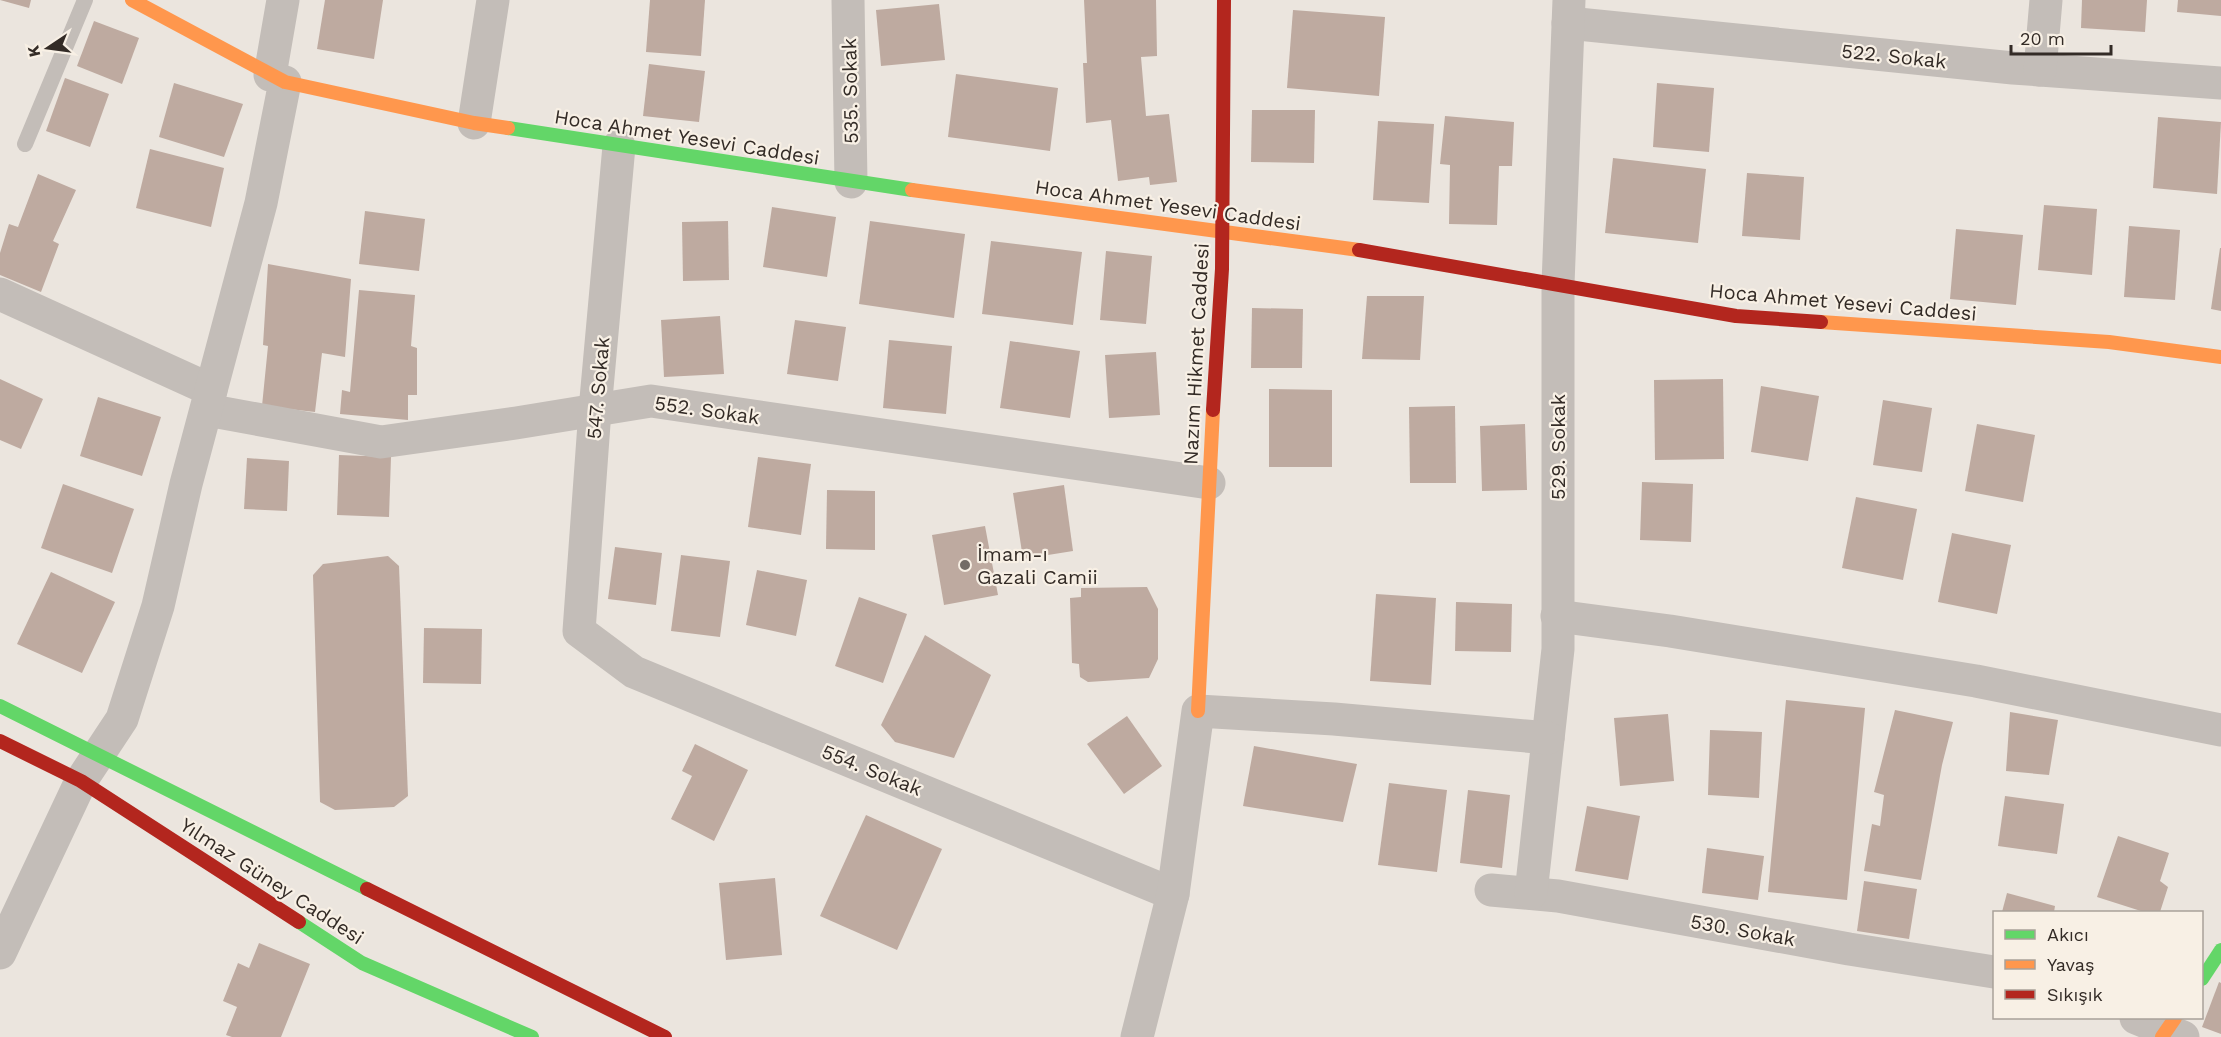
<svg xmlns="http://www.w3.org/2000/svg" width="2221" height="1037" viewBox="0 0 2221 1037" font-family="'Work Sans',sans-serif">
<style>
.building{fill:#beaaa0}
.lines{fill:none;stroke-linecap:round;stroke-linejoin:round}
.lane{stroke:#c3bdb8;stroke-width:16}
.street{stroke:#c3bdb8;stroke-width:33}
.fast{stroke:#63d668;stroke-width:14}
.slow{stroke:#ff974d;stroke-width:14}
.jam{stroke:#b3261e;stroke-width:14}
.poi-dot{fill:#736c66;stroke:#f8f0e5;stroke-width:2}
.labels{text-anchor:middle;stroke-width:4.5;stroke-linejoin:round;paint-order:stroke}
.street-label{font-size:20px;fill:#332b26;stroke:#f8f0e5}
.poi-label{font-size:20px;fill:#332b26;stroke:#f8f0e5;text-anchor:start}
</style>
<rect width="100%" height="100%" fill="#ebe5de"/>
<g class="building">
<path d="M0,0h31l-2,8z"/>
<path d="M325,0h58l-9,59 -57,-10z"/>
<path d="M650,0h55l-4,56 -55,-4z"/>
<path d="M1084,0h72l1,56 -16,1 5,59 23,-2 8,68 -27,3 -1,-8 -31,4 -7,-61 -25,3 -3,-60h4z"/>
<path d="M2082,0h65l-2,32 -64,-4z"/>
<path d="M2178,0h43v16l-44,-4z"/>
<path d="M939,4l6,56 -64,6 -5,-56z"/>
<path d="M1293,10l92,7 -6,79 -92,-8z"/>
<path d="M94,21l45,17 -17,46 -45,-18z"/>
<path d="M649,64l56,7 -6,51 -56,-6z"/>
<path d="M956,74l102,14 -8,63 -102,-14z"/>
<path d="M65,78l44,16 -19,53 -44,-16z"/>
<path d="M174,83l69,21 -19,53 -65,-20z"/>
<path d="M1657,83l57,5 -5,64 -56,-5z"/>
<path d="M1252,110h63l-1,53 -63,-1z"/>
<path d="M1445,116l69,6 -2,44h-13l-2,59 -48,-1 1,-59 -10,-1z"/>
<path d="M2158,117l63,5 -4,72 -64,-6z"/>
<path d="M1378,121l56,3 -5,79 -56,-3z"/>
<path d="M150,149l74,19 -13,59 -75,-19z"/>
<path d="M1613,158l93,11 -8,74 -93,-10z"/>
<path d="M1747,173l57,4 -4,63 -58,-4z"/>
<path d="M38,174l38,16 -23,51 6,3 -18,48 -41,-17v-22l9,-29 9,3z"/>
<path d="M2044,205l53,4 -5,66 -54,-5z"/>
<path d="M772,207l64,10 -9,60 -64,-10z"/>
<path d="M365,211l60,8 -6,52 -60,-7z"/>
<path d="M728,221l1,59 -46,1 -1,-59z"/>
<path d="M870,221l95,13 -11,84 -95,-14z"/>
<path d="M2129,226l51,4 -5,70 -51,-3z"/>
<path d="M1956,229l67,6 -7,70 -66,-6z"/>
<path d="M991,241l91,11 -9,73 -91,-11z"/>
<path d="M2220,248h1v63l-10,-2z"/>
<path d="M1106,251l46,5 -6,68 -46,-4z"/>
<path d="M268,264l83,15 -6,78 -23,-4 -7,59 -53,-6 6,-60 -5,-1z"/>
<path d="M359,290l56,5 -4,51 6,2v47h-9v25l-68,-6 2,-24 8,2z"/>
<path d="M1367,296h57l-4,64 -58,-1z"/>
<path d="M1252,308l51,1 -1,59h-51z"/>
<path d="M720,316l4,58 -60,3 -3,-57z"/>
<path d="M795,320l51,7 -8,54 -51,-7z"/>
<path d="M889,340l63,6 -6,68 -63,-6z"/>
<path d="M1010,341l70,10 -10,67 -70,-10z"/>
<path d="M1156,352l4,63 -51,3 -4,-63z"/>
<path d="M0,379l43,20 -22,50 -21,-9z"/>
<path d="M1723,379l1,80 -69,1 -1,-80z"/>
<path d="M1761,386l58,10 -11,65 -57,-9z"/>
<path d="M1269,389l63,1v77h-63z"/>
<path d="M98,397l63,20 -19,59 -62,-20z"/>
<path d="M1883,400l49,8 -10,64 -49,-7z"/>
<path d="M1455,406l1,77h-46l-1,-76z"/>
<path d="M1525,424l2,66 -45,1 -2,-65z"/>
<path d="M1977,424l58,11 -12,67 -58,-11z"/>
<path d="M339,455l52,2 -2,60 -52,-2z"/>
<path d="M758,457l53,7 -10,71 -53,-8z"/>
<path d="M247,458l42,3 -2,50 -43,-2z"/>
<path d="M1642,482l51,2 -2,58 -51,-2z"/>
<path d="M63,484l71,25 -22,64 -71,-25z"/>
<path d="M1064,485l9,66 -50,8 -10,-66z"/>
<path d="M827,490l48,1v59l-49,-1z"/>
<path d="M1856,497l61,12 -14,71 -61,-12z"/>
<path d="M985,526l13,69 -54,10 -12,-70z"/>
<path d="M1952,533l59,12 -14,69 -59,-12z"/>
<path d="M615,547l47,6 -6,52 -48,-6z"/>
<path d="M681,555l49,6 -10,76 -49,-6z"/>
<path d="M388,556l11,10 9,230 -14,11 -59,3 -15,-8 -7,-227 10,-11z"/>
<path d="M757,570l50,10 -11,56 -50,-11z"/>
<path d="M51,572l64,30 -33,71 -65,-29z"/>
<path d="M1147,587l11,22v50l-9,19 -61,4 -8,-5 -1,-13 -7,-1 -2,-65 11,-1v-9z"/>
<path d="M1376,594l60,4 -5,87 -61,-4z"/>
<path d="M859,597l48,17 -24,69 -48,-17z"/>
<path d="M1456,602l56,2 -1,48 -56,-1z"/>
<path d="M424,628l58,1 -1,55 -58,-1z"/>
<path d="M925,635l66,40 -37,83 -59,-16 -14,-17z"/>
<path d="M1786,700l79,8 -18,192 -79,-8z"/>
<path d="M1895,710l58,12 -11,43 -21,115 -57,-9 8,-47 8,2 4,-31 -10,-3z"/>
<path d="M2010,712l48,8 -9,55 -43,-4z"/>
<path d="M1668,714l6,67 -54,5 -6,-68z"/>
<path d="M1127,716l35,50 -38,28 -37,-50z"/>
<path d="M1710,730l52,2 -3,66 -51,-3z"/>
<path d="M695,744l53,26 -34,71 -43,-22 21,-43 -10,-5z"/>
<path d="M1254,746l103,18 -14,58 -100,-16z"/>
<path d="M1389,783l58,7 -10,82 -59,-7z"/>
<path d="M1468,790l42,5 -8,73 -42,-5z"/>
<path d="M2005,796l59,8 -7,50 -59,-8z"/>
<path d="M1587,806l53,10 -12,64 -53,-9z"/>
<path d="M866,815l76,34 -45,101 -77,-34z"/>
<path d="M2118,836l51,17 -9,28 8,6 -8,25h-16l-47,-15z"/>
<path d="M1707,848l57,8 -6,44 -56,-7z"/>
<path d="M775,878l7,77 -56,5 -7,-77z"/>
<path d="M1864,881l53,8 -8,50 -52,-8z"/>
<path d="M2007,893l48,13 -1,6h-52z"/>
<path d="M259,943l51,21 -29,73h-49l-6,-2 11,-28 -14,-6 15,-38 11,5z"/>
<path d="M2219,982l2,1v51l-19,-7z"/>
</g>
<g class="lines">
<path class="lane" d="M25,144l60,-144"/>
<g class="street">
<path d="M848,0l3,182"/>
<path d="M1568,23l445,45 208,15"/>
<path d="M2040,70l6,-70"/>
<path d="M270,75l13,-75"/>
<path d="M474,123l19,-123"/>
<path d="M619,146l-24,264 -16,221 55,41 539,222"/>
<path d="M0,294l211,96"/>
<path d="M207,410l174,32 135,-19 135,-22 558,82"/>
<path d="M1557,616l113,15 306,50 245,49"/>
<path d="M1491,890l67,6 291,53 145,23"/>
<path d="M1531,893l27,-244v-365l11,-284"/>
<path d="M0,953l81,-172 41,-62 36,-113 28,-122 75,-281 24,-121"/>
<path d="M2136,1018l47,19"/>
<path d="M1137,1037l36,-143 25,-183 136,8 214,19"/>
</g>
<g class="fast">
<path d="M508,128l404,62"/>
<path d="M0,706l367,183"/>
<path d="M299,922l63,41 170,74"/>
<path d="M2202,979l19,-29"/>
</g>
<g class="slow">
<path d="M132,0l153,82 189,41 34,5"/>
<path d="M912,190l447,60"/>
<path d="M1821,322l288,20 112,15"/>
<path d="M1198,711l15,-301"/>
<path d="M2162,1037l13,-19"/>
</g>
<g class="jam">
<path d="M1359,250l377,66 85,6"/>
<path d="M1213,410l9,-141 2,-269"/>
<path d="M0,741l81,40 218,141"/>
<path d="M367,889l298,148"/>
</g>
</g>
<circle class="poi-dot" cx="965" cy="565" r="6"/>
<g class="labels">
<g class="street-label">
<text transform="translate(1894 56) rotate(6)" y="7">522. Sokak</text>
<text transform="translate(850 91) rotate(-91)" y="7">535. Sokak</text>
<text transform="translate(687 137) rotate(9)" y="7">Hoca Ahmet Yesevi Caddesi</text>
<text transform="translate(1168 205) rotate(8)" y="7">Hoca Ahmet Yesevi Caddesi</text>
<text transform="translate(1843 302) rotate(5)" y="7">Hoca Ahmet Yesevi Caddesi</text>
<text transform="translate(1196 354) rotate(-87)" y="7">Nazım Hikmet Caddesi</text>
<text transform="translate(598 388) rotate(-85)" y="7">547. Sokak</text>
<text transform="translate(707 410) rotate(8)" y="7">552. Sokak</text>
<text transform="translate(1558 447) rotate(-90)" y="7">529. Sokak</text>
<text transform="translate(872 770) rotate(22)" y="7">554. Sokak</text>
<text transform="translate(272 881) rotate(33)" y="7">Yılmaz Güney Caddesi</text>
<text transform="translate(1743 930) rotate(10)" y="7">530. Sokak</text>
</g>
<g class="poi-label">
<text x="977" y="561">İmam-ı<tspan x="977" dy="23">Gazali Camii</tspan></text>
</g>
</g>
<rect x="1993" y="911" width="210" height="108" fill="#f8f0e5" stroke="#a9a199" stroke-width="1.5"/>
<rect x="2005" y="930" width="30" height="9" fill="#63d668" stroke="#a9a199" stroke-width="1.5"/>
<text x="2047" y="941" font-size="18" fill="#332b26">Akıcı</text>
<rect x="2005" y="960" width="30" height="9" fill="#ff974d" stroke="#a9a199" stroke-width="1.5"/>
<text x="2047" y="971" font-size="18" fill="#332b26">Yavaş</text>
<rect x="2005" y="990" width="30" height="9" fill="#b3261e" stroke="#a9a199" stroke-width="1.5"/>
<text x="2047" y="1001" font-size="18" fill="#332b26">Sıkışık</text>
<g transform="translate(48 48) rotate(257)" stroke="#f8f0e5" stroke-width="4.5" paint-order="stroke">
<path d="M0-4.5L10 22L0 15L-10 22Z" fill="#332b26"/>
<text y="-9" font-size="16" font-weight="bold" text-anchor="middle" fill="#332b26">K</text>
</g>
<path d="M2011 45v9h100v-9" fill="none" stroke="#332b26" stroke-width="3"/>
<text x="2020" y="45" font-size="18" fill="#332b26" stroke="#f8f0e5" stroke-width="4.5" paint-order="stroke">20 m</text>
</svg>
